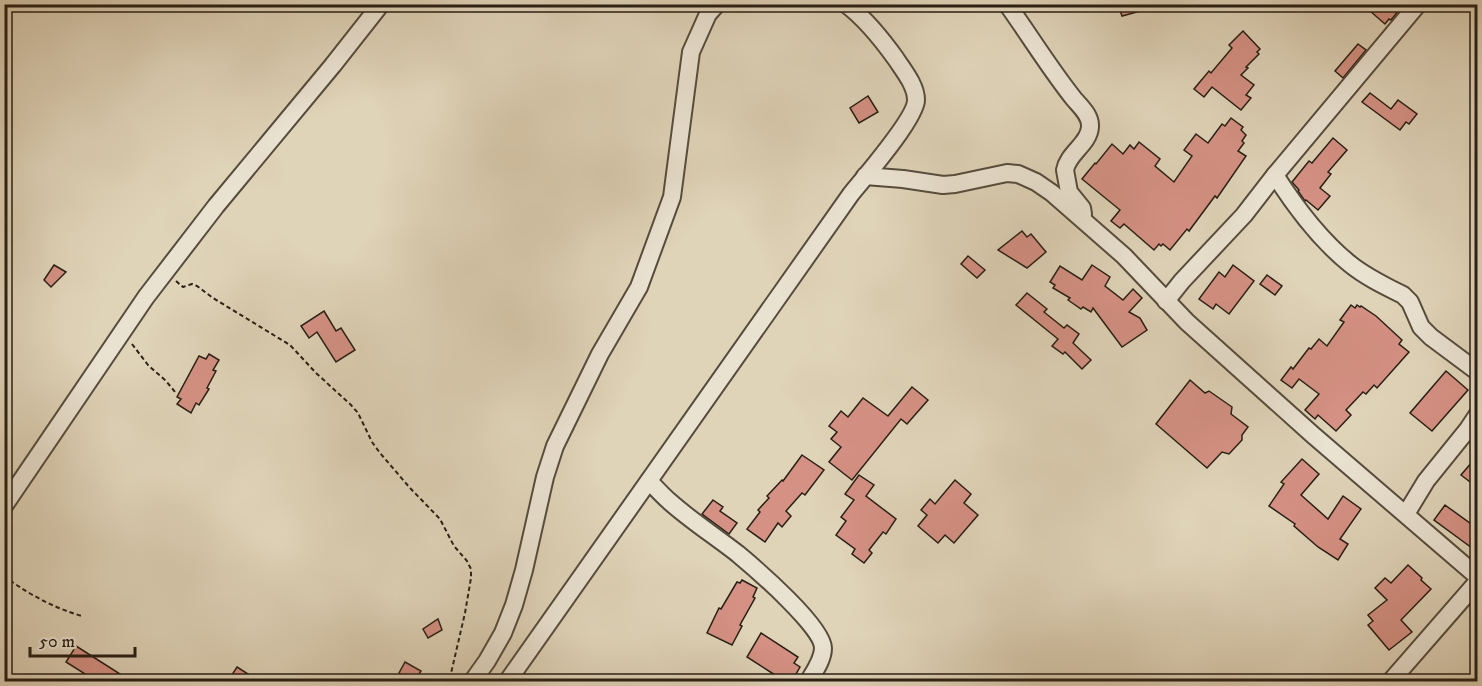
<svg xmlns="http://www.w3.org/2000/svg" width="1482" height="686" viewBox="0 0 1482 686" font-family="'IM FELL DW Pica',serif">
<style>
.building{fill:#d59184;stroke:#291f14;stroke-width:1.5}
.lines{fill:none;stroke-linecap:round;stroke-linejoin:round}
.street-casing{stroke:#564c3d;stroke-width:20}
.path{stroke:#291f14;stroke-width:2;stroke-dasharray:4.5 3;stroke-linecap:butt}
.street{stroke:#eae2d1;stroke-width:16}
</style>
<rect width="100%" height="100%" fill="#dfd3b8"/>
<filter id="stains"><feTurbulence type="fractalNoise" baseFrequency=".00333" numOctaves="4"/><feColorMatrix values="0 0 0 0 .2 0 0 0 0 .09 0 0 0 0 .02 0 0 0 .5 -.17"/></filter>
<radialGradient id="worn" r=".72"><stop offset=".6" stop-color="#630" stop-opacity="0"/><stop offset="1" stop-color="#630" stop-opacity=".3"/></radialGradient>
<g class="building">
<path d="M1118,4h34v4l-30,8z"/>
<path d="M1362,4h42l-13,16 -2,-1 -4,5z"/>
<path d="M1243,31l17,18 -3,3 2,2 -13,13 2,1 -7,7 13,10 -8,10 5,3 -10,12 -29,-23 -8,10 -10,-8 15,-18 2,2 21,-25 -3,-3z"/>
<path d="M1358,44l8,6 -23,28 -8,-7z"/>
<path d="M1370,93l21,16 7,-9 19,14 -8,10 -3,-2 -6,8 -38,-28z"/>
<path d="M868,96l10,16 -19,11 -9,-15z"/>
<path d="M1231,118l12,9 -2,3 5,5 -4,6 2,2 -6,8 8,5 -29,42 -2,-2 -26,35 -2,-2 -17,21 -7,-6 -2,2 -2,-2 -5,6 -30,-26 -4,4 -9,-7 9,-11 -38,-31 13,-16 1,1 16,-20 11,10 7,-9 4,4 5,-7 21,17 -5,7 19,16 18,-26 -8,-6 12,-16 12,9 14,-19 3,2z"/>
<path d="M1333,138l14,12 -19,22 3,2 -11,14 10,8 -12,14 -12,-10 -1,1 -7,-10 1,-1 -7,-8 17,-21 3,2z"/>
<path d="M1022,231l5,6 4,-3 15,18 -19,16 -29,-18z"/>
<path d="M968,256l17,14 -8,8 -16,-14z"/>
<path d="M54,265l12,7 -15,15 -7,-7z"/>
<path d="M1092,265l18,12 -5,9 18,14 10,-11 9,9 -13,14 11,6 7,12 -25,17 -29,-39 -2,4 -8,-5 -2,2 -13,-9 2,-2 -17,-10 2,-3 -5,-3 10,-16 22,14z"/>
<path d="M1233,265l21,16 -25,33 -13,-10 -3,5 -14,-10 20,-27 6,5z"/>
<path d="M1267,275l15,11 -7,9 -15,-11z"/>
<path d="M1027,293l20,16 -3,3 20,16 3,-3 12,9 -6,9 18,17 -9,9 -17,-17 -2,2 -11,-8 6,-7 -42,-34z"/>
<path d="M1351,305l4,3 2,-3 3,2 1,-1 15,10 26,24 -3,4 10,8 -32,36 -3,-3 -8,9 -3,-2 -17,18 5,5 -15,16 -18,-16 -3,4 -10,-9 14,-16 -20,-15 -7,9 -11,-8 10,-13 2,2 16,-21 2,1 8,-10 8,7 17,-24 -4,-2z"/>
<path d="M324,311l12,20 5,-3 14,22 -19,12 -19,-30 -8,6 -8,-12z"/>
<path d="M209,354l10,6 -6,10 3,1 -9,17 2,1 -10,16 -3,-2 -5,10 -14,-9 4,-5 -4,-2 22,-41 7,3z"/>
<path d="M1446,371l22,19 -36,41 -22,-18z"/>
<path d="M1190,380l15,13 4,-2 23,16 -1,7 17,13 -6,8v5l-13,14 -7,-2 -15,16 -51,-44z"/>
<path d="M912,387l16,13 -21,24 -6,-5 -49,61 -23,-18 12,-15 -10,-8 6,-7 -8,-6 12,-15 7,6 15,-19 25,18z"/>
<path d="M802,455l22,15 -19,25 -3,-2 -16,18 5,5 -9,11 -4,-4 -13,19 -18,-13 13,-17 -2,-2 11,-12 -2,-2 15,-16 1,1z"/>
<path d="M1478,455v33l-17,-13z"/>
<path d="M1302,459l17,15 -18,21 27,24 15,-23 18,13 -21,30 8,5 -10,16 -20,-13 -24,-21 1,-2 -26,-18 15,-22 -3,-2z"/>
<path d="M859,475l15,10 -8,11 30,23 -10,15 -3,-2 -14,18 3,3 -8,10 -12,-9 3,-5 -19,-14 10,-14 -5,-4 13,-17 -9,-6z"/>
<path d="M955,480l16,14 -7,9 14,12 -24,28 -9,-8 -7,8 -20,-17 9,-11 -6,-5 9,-11 5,5z"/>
<path d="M713,500l10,7 -3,4 17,12 -8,11 -27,-20z"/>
<path d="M1445,505l33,24v11l-6,8 -38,-28z"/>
<path d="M1408,565l14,13 -1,2 10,9 -30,31 11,12 -23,18 -21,-25 5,-4 -5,-6 19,-15 -12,-12 10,-10 6,5z"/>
<path d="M742,580l15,8 -4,9 2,1 -15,27 2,1 -10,19 -25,-12 12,-25 2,1 16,-27 3,1z"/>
<path d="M438,619l4,11 -14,8 -5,-9z"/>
<path d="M761,633l37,24 -4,6 6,4 -8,14h-8l-10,-5 1,-1 -28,-18z"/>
<path d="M76,646l44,28 -5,7h-19l-30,-19z"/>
<path d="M405,662l16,9 -6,10h-12l2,-4 -6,-4z"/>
<path d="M237,667l22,14h-31z"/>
</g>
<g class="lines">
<g class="street-casing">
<g id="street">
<path d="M1007,4c23,32 43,65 67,95 7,8 17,17 16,28 -1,17 -22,26 -25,43l4,22 13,16 1,6"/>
<path d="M1275,175c21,33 44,64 75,89 16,13 35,22 53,31l7,7 11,25 10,10 47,35"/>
<path d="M865,176l38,3 40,6 12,-1 52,-11 11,1 18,8 16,11 72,63 63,66 126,113 165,142"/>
<path d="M1166,301l16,-20 62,-66 31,-40 143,-171"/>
<path d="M649,481c7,7 13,14 20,20 21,19 46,35 69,53 18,15 85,73 85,94 0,12 -9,24 -15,34"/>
<path d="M4,506l142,-209 70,-91 117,-141 48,-61"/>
<path d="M1406,514l20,-33 42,-52 10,-15"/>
<path d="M472,682l15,-21 16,-28 11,-28 10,-35 21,-93 10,-31 45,-92 39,-67 33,-90 19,-145 17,-38 9,-10"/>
<path d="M507,682l344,-488c13,-16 65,-76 65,-94 0,-15 -13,-30 -20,-41 -15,-21 -30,-40 -50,-55"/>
<path d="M1390,682l88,-101"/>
</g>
</g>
<g class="path">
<path d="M176,281l7,6 9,-3 5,2 16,12 77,47 26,28 35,32 7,8 14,29 8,11 30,35 30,31 14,27 13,15 4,8v9l-6,35 -16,69"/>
<path d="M132,344l16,21 18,16 10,12"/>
<path d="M4,576c24,18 50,32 78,40"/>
</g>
<use href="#street" class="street"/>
</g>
<rect width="1482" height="686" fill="none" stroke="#dfd3b8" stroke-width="24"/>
<rect x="6" y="6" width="1470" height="674" fill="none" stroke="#291f14" stroke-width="3"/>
<rect x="12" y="12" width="1458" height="662" fill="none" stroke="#291f14" stroke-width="1.5"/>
<path d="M30 647v9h105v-9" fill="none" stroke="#291f14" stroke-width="3"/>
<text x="39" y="647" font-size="18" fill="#291f14" stroke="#eae2d1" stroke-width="4.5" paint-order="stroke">50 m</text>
<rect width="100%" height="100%" filter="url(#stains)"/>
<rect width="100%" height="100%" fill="url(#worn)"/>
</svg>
